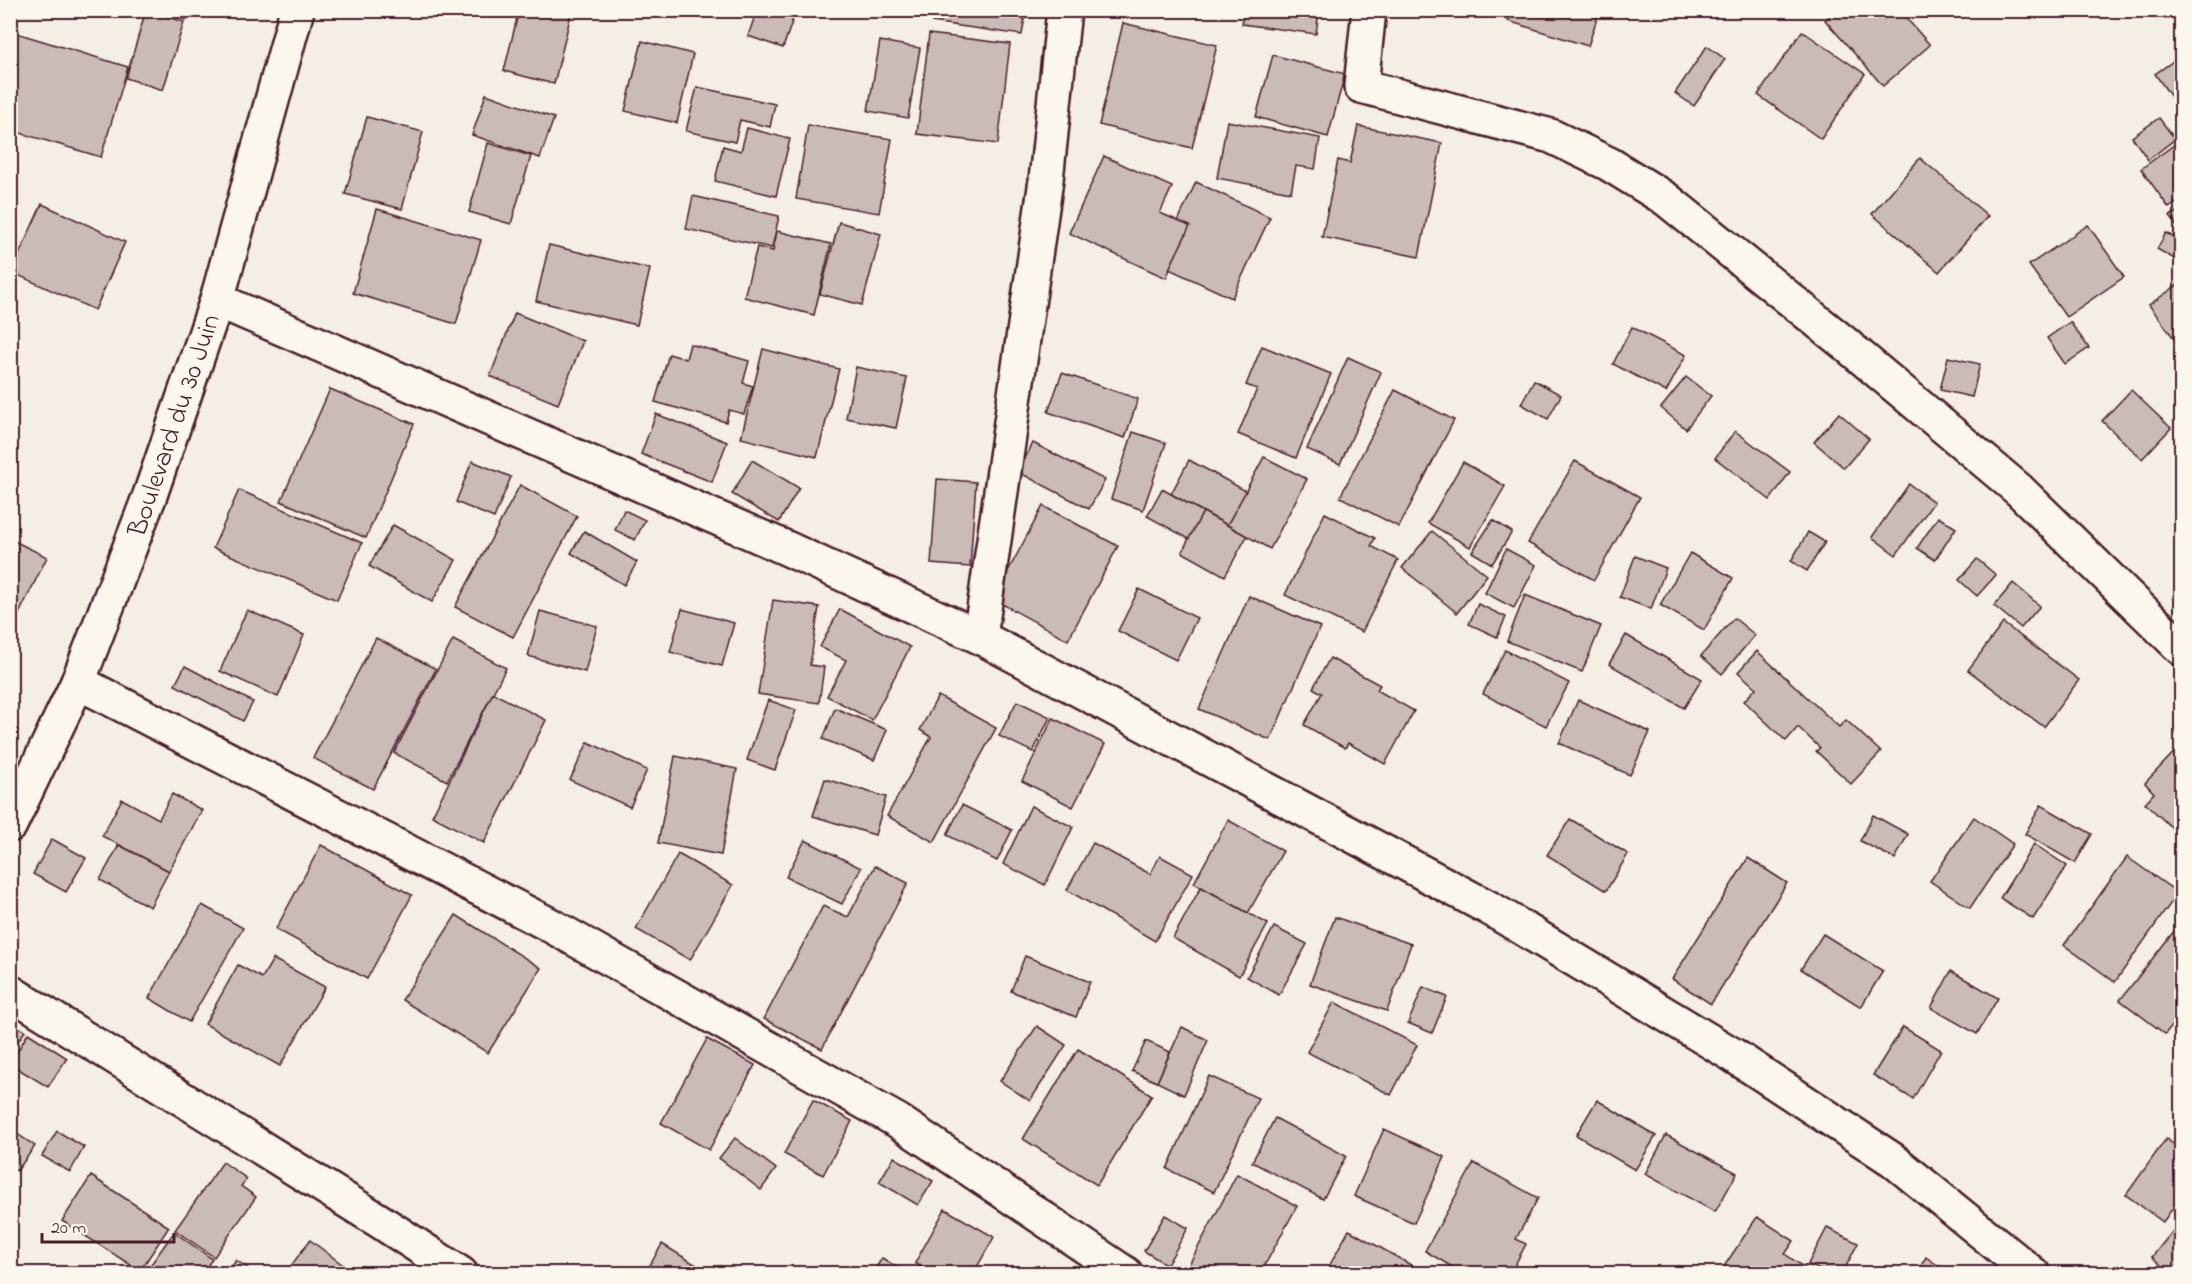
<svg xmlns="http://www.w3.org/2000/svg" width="2192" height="1284" viewBox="0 0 2192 1284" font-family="'Indie Flower',sans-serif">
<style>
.building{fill:#cabbb6;stroke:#4a1f2b;stroke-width:1.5}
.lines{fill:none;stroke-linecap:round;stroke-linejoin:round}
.minor-casing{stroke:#4a1f2b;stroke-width:38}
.minor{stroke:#fbf7ec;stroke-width:33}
.labels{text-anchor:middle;stroke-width:6;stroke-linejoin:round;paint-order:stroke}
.street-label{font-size:27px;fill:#4a1f2b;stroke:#fbf7ec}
</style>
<rect width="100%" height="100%" fill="#f4eee4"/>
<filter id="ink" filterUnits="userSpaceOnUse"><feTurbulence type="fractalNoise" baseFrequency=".0167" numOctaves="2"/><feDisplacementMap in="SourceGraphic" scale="12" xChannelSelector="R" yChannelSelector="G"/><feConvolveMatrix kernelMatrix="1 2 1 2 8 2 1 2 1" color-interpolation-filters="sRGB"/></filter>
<g filter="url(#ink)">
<g class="building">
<path d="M146,10l38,12 -21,68 -37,-12z"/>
<path d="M152,10h36l-2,10z"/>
<path d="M519,10h53l-18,74 -50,-13z"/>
<path d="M701,10h18l-4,8z"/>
<path d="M757,10h39l-13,38 -35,-12z"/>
<path d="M934,10h92l-4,25 -90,-13z"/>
<path d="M1244,10h75l-3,24 -74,-10z"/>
<path d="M1512,10h83l4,2 -11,34 -80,-25z"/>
<path d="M1836,10h63l31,35 -47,41 -58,-66z"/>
<path d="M1123,23l94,22 -25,103 -93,-23z"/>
<path d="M10,31l118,36 -27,90 -91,-27z"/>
<path d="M1802,31l63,43 -44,65 -63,-44z"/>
<path d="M929,34l81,10 -12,100 -81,-10z"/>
<path d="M642,41l51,13 -16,69 -52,-12z"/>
<path d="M880,41l40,7 -12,70 -40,-7z"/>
<path d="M1707,46l18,13 -31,47 -19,-13z"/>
<path d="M1273,55l72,19 -17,63 -72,-20z"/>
<path d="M2182,55v55l-1,1 -26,-37z"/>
<path d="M697,87l78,17 -5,23 -30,-7 -5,22 -49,-11z"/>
<path d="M486,94l68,24 -14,40 -68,-23z"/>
<path d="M367,117l56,15 -21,77 -57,-15z"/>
<path d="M2159,118l16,21 -27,21 -16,-23z"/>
<path d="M1227,121l93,17 -5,31 -19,-3 -5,26 -74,-14z"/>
<path d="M808,125l84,14 -13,74 -83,-14z"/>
<path d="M1358,126l84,17 -23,114 -97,-20 16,-77 12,3z"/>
<path d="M747,128l43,11 -14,57 -61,-15 8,-35 18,5z"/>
<path d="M2182,139v60l-13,9 -28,-39z"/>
<path d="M488,143l43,13 -20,68 -42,-12z"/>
<path d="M1104,156l68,31 -12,26 30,13 -24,52 -97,-45z"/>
<path d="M1920,158l68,58 -49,56 -67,-58z"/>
<path d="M1196,182l74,35 -38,81 -63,-29 21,-43 -12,-5z"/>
<path d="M693,196l86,20 -7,32 -86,-19z"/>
<path d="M42,204l83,38 -30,68 -84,-38z"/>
<path d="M377,209l104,31 -25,84 -103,-31z"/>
<path d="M2182,209v26l-12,-19z"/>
<path d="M839,222l42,12 -19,71 -42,-11z"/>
<path d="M2088,225l36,52 -58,40 -37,-52z"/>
<path d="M777,231l54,13 -17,71 -70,-18 13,-50 16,4z"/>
<path d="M2166,233l16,8v9l-6,10 -19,-11z"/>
<path d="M549,245l101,24 -13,56 -101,-24z"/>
<path d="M2182,282v67l-33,-44z"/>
<path d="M515,313l68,28 -25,63 -68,-28z"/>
<path d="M2070,322l19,26 -24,16 -18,-26z"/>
<path d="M1632,327l54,28 -20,37 -53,-28z"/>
<path d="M690,344l59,17 -6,22 10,3 -9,28 -15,-4 -3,12 -71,-20 14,-48 17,5z"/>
<path d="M1262,346l69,28 -35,84 -58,-24 19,-45 -11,-4z"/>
<path d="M763,349l76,20 -22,88 -76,-19z"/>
<path d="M1348,357l33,15 -41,92 -33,-15z"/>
<path d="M1948,357l32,7 -8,33 -32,-7z"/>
<path d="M856,367l51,11 -11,50 -50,-10z"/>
<path d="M1062,373l76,26 -13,39 -77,-26z"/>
<path d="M1686,377l25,19 -25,33 -25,-21z"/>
<path d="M1534,380l27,15 -13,24 -27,-15z"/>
<path d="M330,389l84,35 -48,114 -85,-37z"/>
<path d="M1395,390l59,30 -55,107 -59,-30z"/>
<path d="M2131,390l40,38 -29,31 -40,-38z"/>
<path d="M1839,413l30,26 -25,29 -30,-26z"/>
<path d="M656,414l71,28 -15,40 -71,-28z"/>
<path d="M1735,431l55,41 -20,28 -55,-42z"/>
<path d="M1133,432l33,11 -23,67 -32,-11z"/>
<path d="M1033,443l72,37 -16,29 -71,-37z"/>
<path d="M1264,457l43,22 -37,70 -43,-24z"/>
<path d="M752,460l47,28 -20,34 -47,-28z"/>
<path d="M1189,460l57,31 -19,34 -56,-31z"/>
<path d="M472,461l39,16 -17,41 -38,-16z"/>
<path d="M1575,461l65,36 -46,83 -66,-37z"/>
<path d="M1463,462l42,24 -35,61 -42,-24z"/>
<path d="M937,479l39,3 -6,85 -39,-3z"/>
<path d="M1909,484l25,18 -38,53 -24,-18z"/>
<path d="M520,485l57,31 -64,121 -58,-30z"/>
<path d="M1162,489l41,23 -14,27 -42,-23z"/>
<path d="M239,490l123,53 -25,57 -124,-52z"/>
<path d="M1043,506l75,40 -50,94 -75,-41z"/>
<path d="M624,510l21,10 -10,20 -20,-10z"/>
<path d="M1203,512l44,24 -22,40 -43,-24z"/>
<path d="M1325,513l50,25 -4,8 27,14 -36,72 -77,-37z"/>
<path d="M1938,517l18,11 -21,32 -18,-12z"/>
<path d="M1493,520l19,12 -20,32 -20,-12z"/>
<path d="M393,525l63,35 -24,42 -63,-36z"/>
<path d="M584,531l53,31 -13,23 -53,-32z"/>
<path d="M1432,531l55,44 -30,38 -55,-45z"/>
<path d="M1808,532l17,10 -18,29 -16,-10z"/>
<path d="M10,539l37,18 -35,71 -2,-1z"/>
<path d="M1506,549l30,16 -22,43 -29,-15z"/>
<path d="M1690,553l43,25 -29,52 -44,-25z"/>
<path d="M1635,556l31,12 -15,41 -31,-12z"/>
<path d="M1977,559l19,16 -19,21 -18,-16z"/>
<path d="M2013,583l27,23 -19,22 -27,-22z"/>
<path d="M1139,589l58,29 -21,42 -58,-29z"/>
<path d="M1525,595l76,31 -19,46 -75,-31z"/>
<path d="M1249,596l71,31 -50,113 -71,-31z"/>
<path d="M773,600l46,7 -9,58 14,2 -5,36 -61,-9z"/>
<path d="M1478,604l28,13 -9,20 -28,-13z"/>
<path d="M682,609l52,14 -12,43 -52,-14z"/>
<path d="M840,609l70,38 -38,73 -45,-24 19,-36 -26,-13z"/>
<path d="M247,610l57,25 -26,62 -58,-26z"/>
<path d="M540,611l57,15 -12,46 -57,-16z"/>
<path d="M1734,618l21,17 -33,39 -21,-18z"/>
<path d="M2003,623l76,57 -35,47 -76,-57z"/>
<path d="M1626,635l76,44 -18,29 -75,-44z"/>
<path d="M376,638l60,31 -63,120 -60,-31z"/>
<path d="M453,640l53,28 -59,113 -53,-28z"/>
<path d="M1505,650l64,33 -23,43 -63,-32z"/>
<path d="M1757,651l82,76 7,-7 35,32 -30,32 -35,-33 4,-3 -22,-21 -12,14 -42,-40 12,-13 -18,-16z"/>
<path d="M1330,658l50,27 -3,5 37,21 -29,53 -37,-21 -3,5 -41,-23 18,-32 -9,-5z"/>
<path d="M185,666l68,36 -10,19 -68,-36z"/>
<path d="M493,693l53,27 -62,123 -52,-27z"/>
<path d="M938,696l58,32 -62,114 -47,-26 44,-79 -11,-7z"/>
<path d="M768,700l28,10 -21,60 -28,-10z"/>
<path d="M1578,700l72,32 -20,43 -71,-32z"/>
<path d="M1017,701l33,16 -17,35 -34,-16z"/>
<path d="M835,708l52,22 -13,30 -51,-21z"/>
<path d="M1053,718l52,26 -32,63 -51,-26z"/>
<path d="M588,742l59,28 -17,37 -60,-27z"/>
<path d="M2182,744v93l-37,-34 9,-10 -9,-10z"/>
<path d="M675,756l62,13 -16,86 -63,-12z"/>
<path d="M825,779l61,18 -11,38 -62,-19z"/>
<path d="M172,794l30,16 -33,61 -67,-35 20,-37 37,20z"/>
<path d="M962,805l50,25 -15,31 -50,-26z"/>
<path d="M2041,805l51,29 -17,29 -50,-29z"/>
<path d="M1031,806l42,21 -28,58 -42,-21z"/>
<path d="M1873,815l35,19 -13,25 -35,-18z"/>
<path d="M1974,817l39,27 -43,64 -40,-27z"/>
<path d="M1570,819l58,35 -22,37 -59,-36z"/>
<path d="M1228,820l55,31 -35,62 -54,-30z"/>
<path d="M52,839l34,19 -20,34 -33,-18z"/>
<path d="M805,840l56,28 -19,36 -56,-27z"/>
<path d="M1093,843l57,31 10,-18 33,18 -38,67 -88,-51z"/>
<path d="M2034,844l33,22 -34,53 -33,-21z"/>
<path d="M119,845l50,26 -19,36 -50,-27z"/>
<path d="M321,845l91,50 -45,84 -91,-50z"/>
<path d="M678,854l55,31 -43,75 -54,-31z"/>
<path d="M2127,857l51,36 -63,89 -51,-37z"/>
<path d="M1748,858l39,25 -76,121 -39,-25z"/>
<path d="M875,866l33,17 -86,166 -58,-30 59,-113 25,11z"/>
<path d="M1201,887l67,37 -29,52 -66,-38z"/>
<path d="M202,905l41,23 -54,94 -40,-24z"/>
<path d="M456,915l85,53 -53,85 -86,-53z"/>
<path d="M1335,917l76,27 -24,67 -77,-27z"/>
<path d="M2182,921v92l-17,21 -45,-34z"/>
<path d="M1274,927l33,17 -28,51 -32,-18z"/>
<path d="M1823,934l60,37 -22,36 -60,-38z"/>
<path d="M1025,956l65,26 -14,35 -65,-26z"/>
<path d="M273,959l52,28 -45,79 -75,-42 33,-59 24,13z"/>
<path d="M1951,971l47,27 -21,36 -46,-26z"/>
<path d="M1423,987l24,10 -15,36 -24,-10z"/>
<path d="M1334,1002l83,43 -26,50 -84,-43z"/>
<path d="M10,1021l15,10 -15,23z"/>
<path d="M1037,1026l29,19 -36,56 -30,-20z"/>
<path d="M1182,1027l26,13 -24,55 -27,-13z"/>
<path d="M1903,1027l38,23 -28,49 -40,-24z"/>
<path d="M28,1033l39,25 -19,29 -38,-23z"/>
<path d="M707,1039l48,26 -46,85 -48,-27z"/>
<path d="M1146,1041l24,11 -13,30 -25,-11z"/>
<path d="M1078,1049l74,46 -55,90 -74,-46z"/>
<path d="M1209,1076l49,22 -44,94 -47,-23z"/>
<path d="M813,1100l39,21 -29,54 -39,-21z"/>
<path d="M1597,1100l59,36 -21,34 -59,-35z"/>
<path d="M1275,1118l71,38 -23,43 -71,-37z"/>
<path d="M10,1129l25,17 -18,25 -7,-4z"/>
<path d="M1384,1129l61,28 -31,66 -60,-27z"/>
<path d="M57,1131l27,16 -14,25 -28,-16z"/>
<path d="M1666,1135l71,38 -22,39 -70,-38z"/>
<path d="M735,1138l41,31 -15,21 -42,-32z"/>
<path d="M2166,1139l16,11v45l-19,27 -37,-27z"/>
<path d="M894,1157l39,24 -15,24 -39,-23z"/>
<path d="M223,1162l24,17 -6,7 15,11 -42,60 -39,-27z"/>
<path d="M1474,1163l64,35 -22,41 10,5 -16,30h-46l-39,-23z"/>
<path d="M1237,1174l60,32 -37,68h-76z"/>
<path d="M91,1176l78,51 -29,44 -78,-50z"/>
<path d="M945,1209l49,28 -21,37h-41l-17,-11z"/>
<path d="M1165,1215l23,13 -21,37 -23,-14z"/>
<path d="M1757,1217l37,24 -9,13 28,20h-94z"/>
<path d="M2180,1222l2,49 -3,3h-26l8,-9 -9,-8z"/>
<path d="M1827,1228l31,15 -16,31h-15l-19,-10z"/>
<path d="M1349,1230l76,43v1h-100z"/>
<path d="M174,1232l38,27 -10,15h-58z"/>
<path d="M310,1240l45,34h-70z"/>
<path d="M662,1244l49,30h-66z"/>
<path d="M1926,1257l24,17h-34z"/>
<path d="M882,1258l26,16h-36z"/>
<path d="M236,1260l20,14h-29z"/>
</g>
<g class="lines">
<g class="minor-casing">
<g id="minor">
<path d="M1369,10l-8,76 190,50 58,28 57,35 177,143 176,148 163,159"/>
<path d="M217,300l569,248 194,89 511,272 242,146 160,105 140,114"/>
<path d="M980,637l66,-457 18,-170"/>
<path d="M78,682l472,243 348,196 228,153"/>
<path d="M10,825l68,-143 72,-187 67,-195 80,-290"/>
<path d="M10,992l368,228 83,54"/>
</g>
</g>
<use href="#minor" class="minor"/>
</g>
</g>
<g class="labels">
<g class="street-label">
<text transform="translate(173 425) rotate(-71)" y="9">Boulevard du 30 Juin</text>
</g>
</g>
<rect width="2192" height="1284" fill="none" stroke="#fbf7ec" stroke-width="36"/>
<rect x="18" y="18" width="2156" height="1248" fill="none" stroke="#4a1f2b" stroke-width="2" filter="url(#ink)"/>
<path d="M42 1233v9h132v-9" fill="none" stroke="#4a1f2b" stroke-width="3"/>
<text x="51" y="1233" font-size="18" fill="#4a1f2b" stroke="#fbf7ec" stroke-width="4.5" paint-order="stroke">20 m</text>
</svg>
